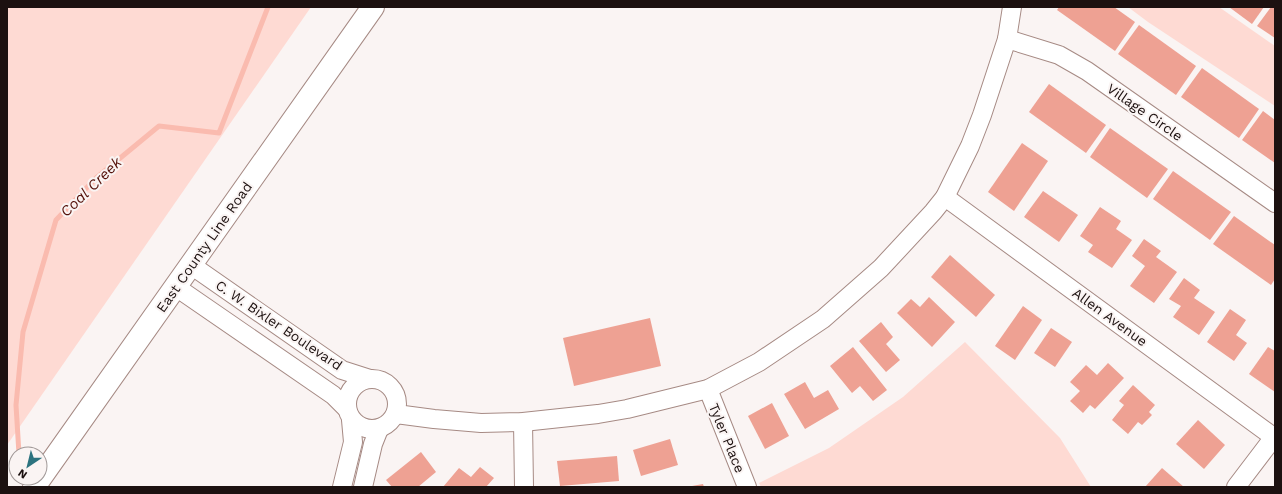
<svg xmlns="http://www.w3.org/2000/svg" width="1282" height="494" viewBox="0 0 1282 494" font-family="'Work Sans',sans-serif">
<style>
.green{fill:#fedad3}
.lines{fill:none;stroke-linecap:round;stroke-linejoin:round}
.stream{stroke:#fabbaf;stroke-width:5}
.building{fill:#eea193}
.minor-casing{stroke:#a68a84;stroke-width:20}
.secondary-casing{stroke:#a68a84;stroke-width:24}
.minor{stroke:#fff;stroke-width:18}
.secondary{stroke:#fff;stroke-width:22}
.labels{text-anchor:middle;stroke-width:4;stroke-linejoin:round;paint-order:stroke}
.street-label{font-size:14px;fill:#1c1110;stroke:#faf4f3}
.water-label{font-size:15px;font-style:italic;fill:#541009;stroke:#faf4f3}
</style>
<rect width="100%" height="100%" fill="#faf4f3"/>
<g class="green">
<path d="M7,7h304l-304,438z"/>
<path d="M1128,7h91l56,39v60l-127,-84z"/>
<path d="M965,342l95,96 31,49h-330l-2,-4 70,-35 74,-51z"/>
</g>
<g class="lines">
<path class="stream" d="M19,454l-3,-49 7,-73 33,-112 40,-42 63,-52 60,7 49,-126"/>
</g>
<g class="building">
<path d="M1059,7h55l21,15 -20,29 -58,-41z"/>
<path d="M1229,7h35l-12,17z"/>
<path d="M1271,7h4v31l-18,-12z"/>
<path d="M1139,25l57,41 -20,29 -58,-41z"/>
<path d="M1202,68l57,41 -20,29 -58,-41z"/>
<path d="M1049,84l57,41 -20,28 -57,-41z"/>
<path d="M1263,111l12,9v43l-33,-23z"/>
<path d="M1110,128l58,41 -21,29 -57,-41z"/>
<path d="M1022,143l26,18 -34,50 -26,-19z"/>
<path d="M1173,171l58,41 -21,28 -57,-41z"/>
<path d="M1043,191l35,24 -19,27 -35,-25z"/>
<path d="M1100,207l21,14 -5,8 16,11 -20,28 -24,-16 5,-7 -13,-9z"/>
<path d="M1234,216l41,29v34l-4,6 -58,-41z"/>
<path d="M1144,239l17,12 -5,6 21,15 -23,31 -24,-17 15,-20 -13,-10z"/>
<path d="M950,255l45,40 -19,22 -45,-40z"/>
<path d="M1184,278l16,12 -6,8 21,14 -16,23 -26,-18 8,-11 -12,-7z"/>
<path d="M929,297l26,25 -23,25 -35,-34 14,-14 9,8z"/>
<path d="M1023,306l19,14 -27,40 -20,-14z"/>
<path d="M1230,309l16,11 -10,15 11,8 -13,18 -27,-19z"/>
<path d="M650,318l11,48 -87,20 -11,-48z"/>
<path d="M881,322l12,15 -7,7 14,16 -14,12 -27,-31z"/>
<path d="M1051,328l21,14 -17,25 -21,-14z"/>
<path d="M853,347l34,43 -14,11 -13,-15 -8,7 -22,-27z"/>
<path d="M1268,347l7,4v41l-26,-18z"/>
<path d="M1108,363l16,15 -29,31 -5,-4 -7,8 -13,-12 10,-10 -10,-9 16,-17 11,10z"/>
<path d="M805,382l9,16 14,-8 11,19 -34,20 -21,-35z"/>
<path d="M1133,385l22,20 -6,7 3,3 -10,10 -4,-3 -10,12 -16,-14 12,-15 -5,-4z"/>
<path d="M772,403l17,33 -24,13 -17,-33z"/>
<path d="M1198,420l27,25 -21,24 -28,-25z"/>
<path d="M670,439l8,26 -37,11 -8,-26z"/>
<path d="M421,452l15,20 -18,15h-26l-6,-7z"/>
<path d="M617,456l2,25 -59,5 -3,-25z"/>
<path d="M480,467l14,11 -8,9h-43l16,-19 12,9z"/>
<path d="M1162,468l22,19h-39z"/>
<path d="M703,484l1,3h-12v-1z"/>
</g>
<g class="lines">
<g class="minor-casing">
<g id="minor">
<path d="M1007,39l52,16 28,16 188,132"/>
<path d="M945,197l330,241"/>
<path d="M191,265l151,105 28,9"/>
<path d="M176,287l157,108 13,13"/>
<circle cx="372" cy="404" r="25"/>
<path d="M708,389l39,98"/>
<path d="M396,414l38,5 47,4 42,-1 75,-8 29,-5 81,-20 51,-27 64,-43 58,-51 52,-56 12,-15 25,-51 12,-31 25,-76 5,-32"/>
<path d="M523,422l1,65"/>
<path d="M342,487l11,-45 -2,-22"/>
<path d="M363,487l10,-43 6,-15"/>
<path d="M1236,487l38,-50"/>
</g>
</g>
<g class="secondary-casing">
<path id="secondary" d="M34,487l339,-480"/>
</g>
<use href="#minor" class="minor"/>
<use href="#secondary" class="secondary"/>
</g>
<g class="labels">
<g class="street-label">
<text transform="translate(1145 112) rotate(35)" y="5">Village Circle</text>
<text transform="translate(204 247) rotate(-55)" y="5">East County Line Road</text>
<text transform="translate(1110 317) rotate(36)" y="5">Allen Avenue</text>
<text transform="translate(279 325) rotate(34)" y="5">C. W. Bixler Boulevard</text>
<text transform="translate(727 438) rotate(68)" y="5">Tyler Place</text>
</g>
<g class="water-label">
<text transform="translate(91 187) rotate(-44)" y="5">Coal Creek</text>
</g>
</g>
<rect width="1282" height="494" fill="none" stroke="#1c1110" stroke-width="16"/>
<g transform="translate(28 466) rotate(215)"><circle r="19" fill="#faf4f3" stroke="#a19998"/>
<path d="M0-3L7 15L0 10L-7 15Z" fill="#2c737f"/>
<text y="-6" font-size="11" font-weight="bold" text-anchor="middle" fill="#1c1110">N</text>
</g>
</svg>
